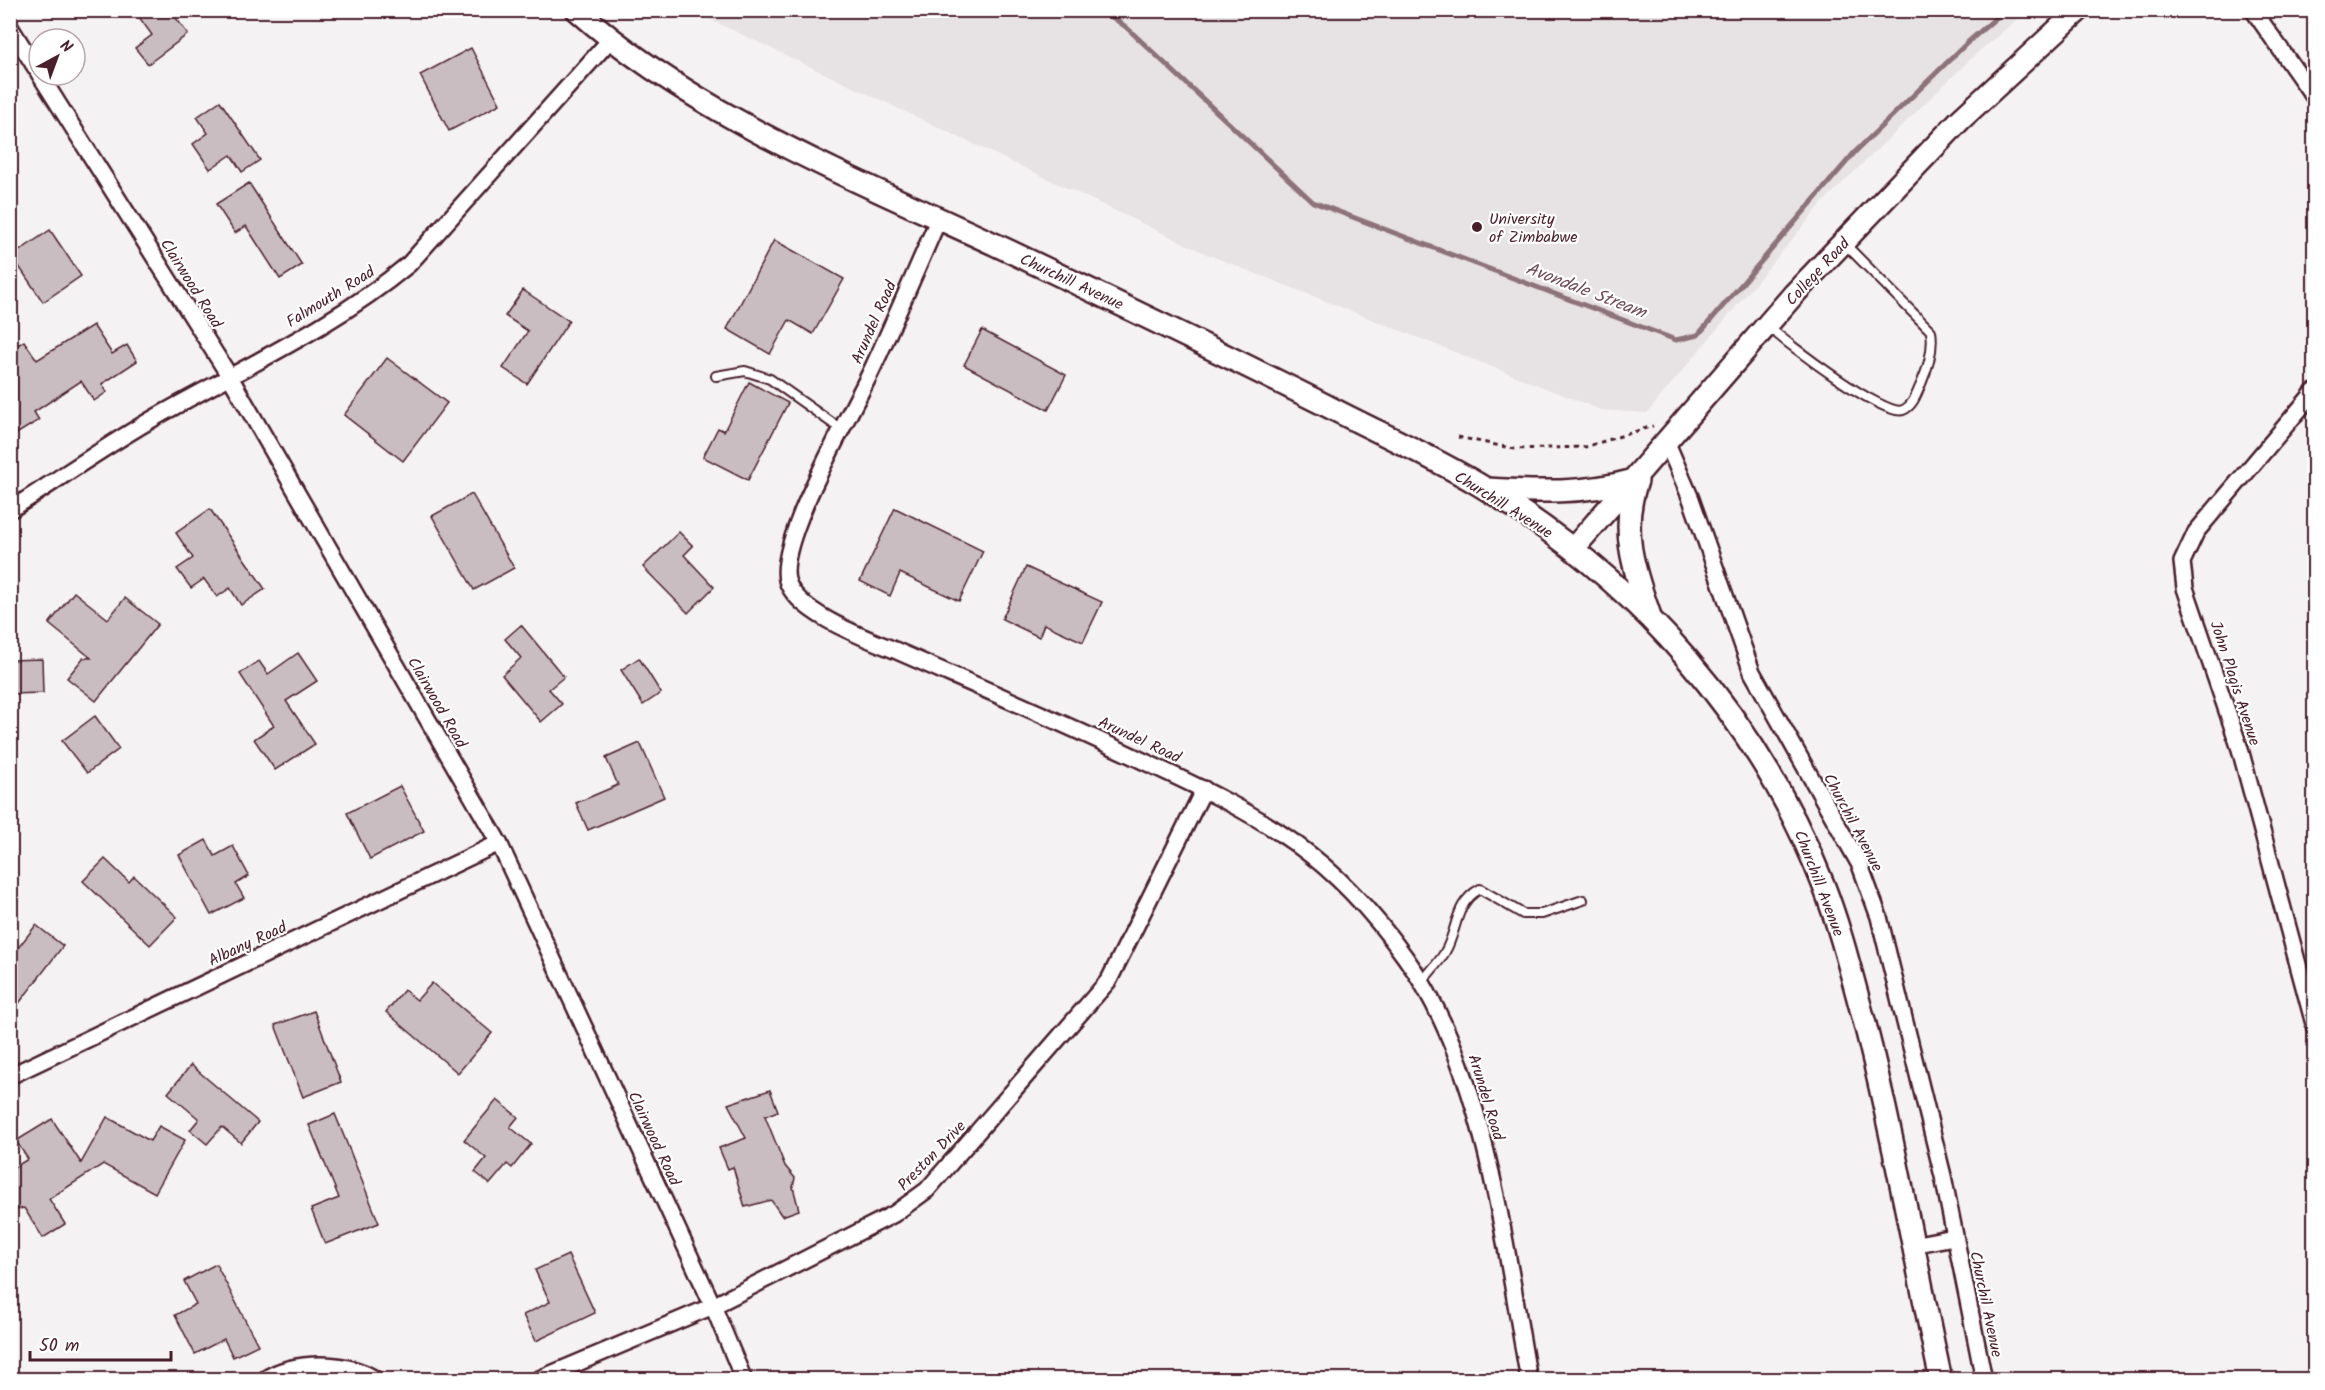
<svg xmlns="http://www.w3.org/2000/svg" width="2325" height="1390" viewBox="0 0 2325 1390" font-family="Kalam,sans-serif">
<style>
.built{fill:#e7e2e3}
.lines{fill:none;stroke-linecap:round;stroke-linejoin:round}
.stream{stroke:#8d727a;stroke-width:5}
.building{fill:#cabdc1;stroke:#4a1f2b;stroke-width:1.5}
.lane-casing{stroke:#4a1f2b;stroke-width:12}
.street-casing{stroke:#4a1f2b;stroke-width:20}
.secondary-casing{stroke:#4a1f2b;stroke-width:26}
.path{stroke:#4a1f2b;stroke-width:3;stroke-dasharray:4.5 4.5;stroke-linecap:butt}
.lane{stroke:#fff;stroke-width:8}
.street{stroke:#fff;stroke-width:15}
.secondary{stroke:#fff;stroke-width:21}
.poi-dot{fill:#4a1f2b;stroke:#fff;stroke-width:2}
.labels{text-anchor:middle;stroke-width:4.5;stroke-linejoin:round;paint-order:stroke}
.poi-label{font-size:16px;fill:#4a1f2b;stroke:#fff;text-anchor:start}
.street-label{font-size:16px;fill:#4a1f2b;stroke:#fff}
.water-label{font-size:18px;font-style:italic;fill:#714f59;stroke:#fff}
</style>
<rect width="100%" height="100%" fill="#f4f2f2"/>
<filter id="ink" filterUnits="userSpaceOnUse"><feTurbulence type="fractalNoise" baseFrequency=".0167" numOctaves="2"/><feDisplacementMap in="SourceGraphic" scale="12" xChannelSelector="R" yChannelSelector="G"/><feConvolveMatrix kernelMatrix="1 2 1 2 8 2 1 2 1" color-interpolation-filters="sRGB"/></filter>
<g filter="url(#ink)">
<path class="built" d="M692,11h1335l-50,42 -152,147 -178,213 -46,-3 -392,-155z"/>
<g class="lines">
<path class="stream" d="M1102,10l24,17 187,175 363,138 22,-5 157,-183 112,-109 38,-33"/>
</g>
<g class="building">
<path d="M134,10h36l18,24 -40,30 -13,-16 17,-13z"/>
<path d="M471,48l29,56 -51,27 -29,-56z"/>
<path d="M220,101l40,59 -18,12 -11,-17 -21,14 -17,-25 15,-11 -11,-16z"/>
<path d="M249,183l53,82 -22,14 -34,-53 -11,7 -19,-29z"/>
<path d="M50,230l31,46 -38,26 -31,-46z"/>
<path d="M774,240l70,39 -31,55 -24,-14 -19,34 -43,-25z"/>
<path d="M523,290l46,31 -42,63 -24,-16 25,-37 -23,-15z"/>
<path d="M93,325l19,29 15,-9 10,16 -35,23 5,8 -13,9 -13,-20 -47,31 5,8 -29,18v-88l14,-9 13,19z"/>
<path d="M982,330l84,45 -18,35 -84,-45z"/>
<path d="M387,358l60,45 -44,58 -59,-46z"/>
<path d="M749,382l39,21 -40,77 -45,-23 15,-29 6,3z"/>
<path d="M472,494l42,74 -40,22 -42,-74z"/>
<path d="M895,508l88,43 -24,50 -59,-28 -10,23 -30,-15z"/>
<path d="M210,509l55,80 -24,16 -11,-17 -13,9 -13,-18 -13,9 -14,-19 16,-11 -17,-25z"/>
<path d="M679,532l14,14 -9,9 30,32 -26,26 -45,-46z"/>
<path d="M1026,567l76,35 -19,40 -39,-18 -5,13 -37,-18z"/>
<path d="M74,592l34,27 17,-21 33,26 -62,77 -29,-23 16,-20h8l-42,-34z"/>
<path d="M521,625l43,52 -15,12 13,15 -21,18 -39,-47 19,-17 -16,-19z"/>
<path d="M298,653l19,28 -31,20 29,43 -40,26 -21,-31 20,-13 -34,-52 19,-13 9,13z"/>
<path d="M639,658l22,35 -18,12 -22,-35z"/>
<path d="M42,659l1,34 -33,1v-34z"/>
<path d="M95,716l24,33 -32,24 -25,-32z"/>
<path d="M640,743l24,54 -76,33 -12,-27 42,-18 -12,-27z"/>
<path d="M400,786l24,45 -54,28 -23,-46z"/>
<path d="M206,840l9,16 18,-10 16,30 -13,8 8,14 -33,17 -32,-60z"/>
<path d="M105,859l24,23 5,-6 43,41 -27,28 -67,-64z"/>
<path d="M36,925l27,21 -53,69v-57z"/>
<path d="M432,983l60,50 -34,40 -72,-61 18,-22 13,10z"/>
<path d="M314,1011l27,71 -38,15 -28,-72z"/>
<path d="M191,1065l67,57 -17,21 -19,-16 -15,17 -17,-14 9,-11 -31,-26z"/>
<path d="M770,1090l8,21 -13,5 20,50 10,12 -2,9 6,23 -17,6 -11,-16 -26,7 -12,-40 -5,2 -9,-21 27,-10 -18,-34z"/>
<path d="M497,1100l21,17 -8,10 21,17 -19,24 -5,-4 -17,20 -15,-12 11,-14 -22,-18z"/>
<path d="M335,1114l44,109 -54,21 -14,-35 28,-11 -30,-73z"/>
<path d="M107,1117l43,24 9,-15 26,14 -30,53 -52,-29 -54,35 16,25 -22,14 -19,-30 -14,3v-41l18,-11 -12,-18 36,-22 29,44z"/>
<path d="M568,1255l27,58 -59,28 -13,-26 27,-13 -15,-32z"/>
<path d="M216,1264l42,81 -25,12 -9,-18 -29,15 -20,-39 21,-11 -12,-23z"/>
</g>
<g class="lines">
<g class="lane-casing">
<g id="lane">
<path d="M1769,327c17,16 116,91 134,83 10,-4 14,-17 18,-26 7,-16 13,-35 10,-53l-87,-88"/>
<path d="M716,376l29,-5 25,8 72,51"/>
<path d="M1422,982c7,-10 17,-19 23,-30 13,-22 9,-49 35,-63l43,25h19l41,-14"/>
</g>
</g>
<g class="street-casing">
<g id="street">
<path d="M2253,10l61,87"/>
<path d="M10,27l29,46"/>
<path d="M40,75l190,302 269,466 214,463 31,74"/>
<path d="M939,218c-21,48 -42,97 -64,145 -20,45 -98,175 -88,217 8,33 81,59 110,71 82,36 165,71 246,110 52,24 106,49 153,83 42,30 79,71 109,113 80,109 100,291 124,423"/>
<path d="M2314,392l-118,140 -14,30 3,26 55,161 74,275"/>
<path d="M1667,443l24,56 61,173 108,193 19,52 64,259 41,204"/>
<path d="M10,510c54,-34 106,-72 162,-102 81,-45 165,-84 237,-144l201,-224"/>
<path d="M10,1076l489,-233"/>
<path d="M1912,1245l42,-8"/>
<path d="M264,1380c27,-20 85,-20 112,0"/>
<path d="M537,1380l176,-74 181,-92 33,-24 182,-210 95,-191"/>
</g>
</g>
<g class="secondary-casing">
<g id="secondary">
<path d="M577,10c122,109 288,173 434,242 107,51 213,102 318,155 52,27 107,51 157,82 152,92 272,229 337,395 18,46 29,93 42,140 30,117 50,237 76,356"/>
<path d="M1637,481c-17,47 -4,87 12,132"/>
<path d="M1487,489c51,3 97,5 147,-9"/>
<path d="M1573,549l221,-255 166,-174 119,-110"/>
</g>
</g>
<path class="path" d="M1458,437l57,12 70,-2 68,-21"/>
<use href="#lane" class="lane"/>
<use href="#street" class="street"/>
<use href="#secondary" class="secondary"/>
</g>
</g>
<circle class="poi-dot" cx="1477" cy="227" r="6"/>
<g class="labels">
<g class="poi-label">
<text x="1489" y="224">University<tspan x="1489" dy="18">of Zimbabwe</tspan></text>
</g>
<g class="street-label">
<text transform="translate(1817 271) rotate(-47)" y="6">College Road</text>
<text transform="translate(1072 281) rotate(25)" y="6">Churchill Avenue</text>
<text transform="translate(192 283) rotate(58)" y="6">Clairwood Road</text>
<text transform="translate(330 296) rotate(-32)" y="6">Falmouth Road</text>
<text transform="translate(873 322) rotate(-66)" y="6">Arundel Road</text>
<text transform="translate(1504 504) rotate(32)" y="6">Churchill Avenue</text>
<text transform="translate(2236 683) rotate(72)" y="6">John Plagis Avenue</text>
<text transform="translate(438 702) rotate(60)" y="6">Clairwood Road</text>
<text transform="translate(1140 739) rotate(25)" y="6">Arundel Road</text>
<text transform="translate(1854 822) rotate(62)" y="6">Churchil Avenue</text>
<text transform="translate(1820 883) rotate(69)" y="6">Churchill Avenue</text>
<text transform="translate(247 943) rotate(-25)" y="6">Albany Road</text>
<text transform="translate(1487 1097) rotate(73)" y="6">Arundel Road</text>
<text transform="translate(655 1138) rotate(65)" y="6">Clairwood Road</text>
<text transform="translate(931 1155) rotate(-46)" y="6">Preston Drive</text>
<text transform="translate(1987 1304) rotate(78)" y="6">Churchil Avenue</text>
</g>
<g class="water-label">
<text transform="translate(1586 290) rotate(21)" y="6">Avondale Stream</text>
</g>
</g>
<rect width="2325" height="1390" fill="none" stroke="#fff" stroke-width="36"/>
<rect x="18" y="18" width="2289" height="1354" fill="none" stroke="#4a1f2b" stroke-width="2" filter="url(#ink)"/>
<g transform="translate(57 57) rotate(41)"><circle r="28" fill="#ffffff" stroke="#b7a5aa" stroke-width="1.5"/>
<path d="M0-4.5L10 22L0 15L-10 22Z" fill="#4a1f2b"/>
<text y="-9" font-size="16" font-weight="bold" text-anchor="middle" fill="#4a1f2b">N</text>
</g>
<path d="M30 1351v9h141v-9" fill="none" stroke="#4a1f2b" stroke-width="3"/>
<text x="39" y="1351" font-size="18" fill="#4a1f2b" stroke="#ffffff" stroke-width="4.5" paint-order="stroke">50 m</text>
</svg>
